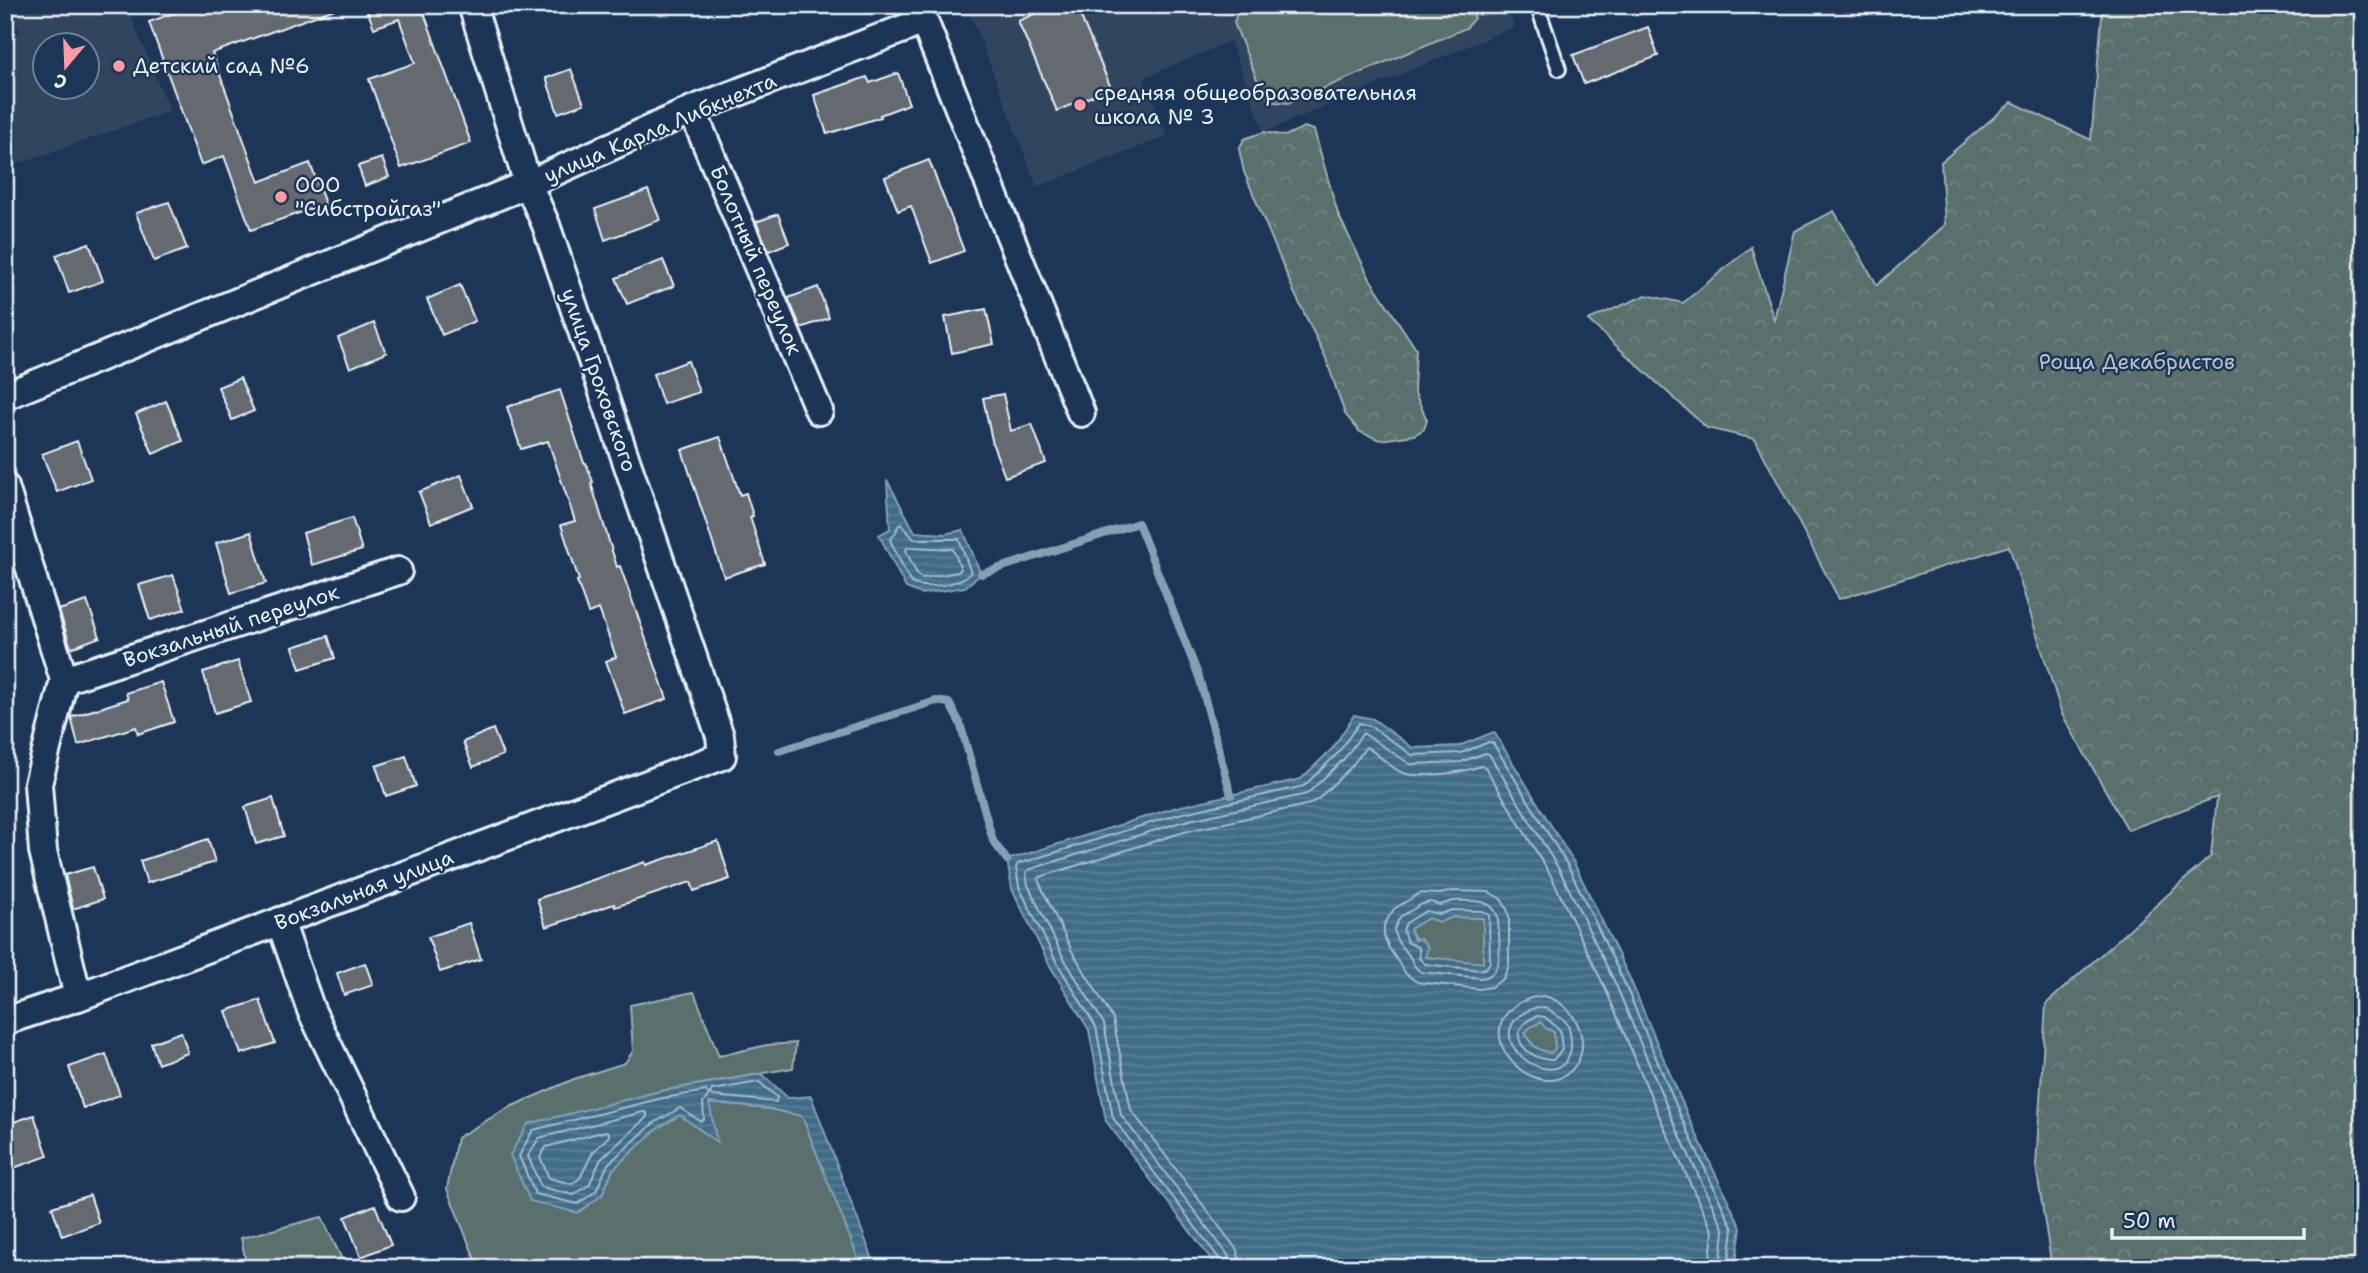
<svg xmlns="http://www.w3.org/2000/svg" width="2368" height="1273" viewBox="0 0 2368 1273" font-family="'Shantell Sans',sans-serif">
<style>
.built{fill:#33455e;fill-rule:evenodd}
.grass{fill:#5a706c;stroke:#a1b0b2;stroke-width:2}
.forest{fill:url(#forest-crowns);stroke:#a1b0b2;stroke-width:2}
.water{fill:url(#water-rules);stroke:#84a1b4;stroke-width:2;fill-rule:evenodd}
.lines{fill:none;stroke-linecap:round;stroke-linejoin:round}
.shore{stroke:#a5bccb;stroke-width:2}
.stream{stroke:#84a1b4;stroke-width:8}
.building{fill:#656a70;stroke:#e8f1f8;stroke-width:2}
.service-casing{stroke:#e8f1f8;stroke-width:18}
.minor-casing{stroke:#e8f1f8;stroke-width:32}
.service{stroke:#1d3557;stroke-width:12}
.minor{stroke:#1d3557;stroke-width:26}
.poi-dot{fill:#ff9aa2;stroke:#1d3557;stroke-width:2.5}
.labels{text-anchor:middle;stroke-width:5;stroke-linejoin:round;paint-order:stroke}
.poi-label{font-size:21px;fill:#e8f1f8;stroke:#1d3557;text-anchor:start}
.street-label{font-size:21px;fill:#e8f1f8;stroke:#1d3557}
.park-label{font-size:21px;fill:#b6c4c7;stroke:#1d3557}
</style>
<defs>
<pattern id="forest-crowns" width="20" height="18" patternUnits="userSpaceOnUse" patternTransform="scale(1.75)"><rect width="20" height="18" fill="#5a706c"/><path d="M2 6a3 3 0 1 1 6 0M12 15a3 3 0 1 1 6 0" fill="none" stroke="#728582"/></pattern>
<pattern id="water-rules" width="6" height="5" patternUnits="userSpaceOnUse" patternTransform="scale(1.75)"><rect width="6" height="5" fill="#416c87"/><path d="M0 2.5h6" fill="none" stroke="#5c8199"/></pattern>
</defs>
<rect width="100%" height="100%" fill="#1d3557"/>
<filter id="ink" filterUnits="userSpaceOnUse"><feTurbulence type="fractalNoise" baseFrequency=".0143" numOctaves="2"/><feDisplacementMap in="SourceGraphic" scale="14" xChannelSelector="R" yChannelSelector="G"/><feConvolveMatrix kernelMatrix="1 2 1 2 8 2 1 2 1" color-interpolation-filters="sRGB"/></filter>
<g filter="url(#ink)">
<g class="built">
<path d="M8,5h118l44,106 -165,57v-130l15,-6zM46,46h42v42h-42z"/>
<path d="M967,5h539l8,22 -250,105 -34,-91 -86,37 23,58 -130,51z"/>
</g>
<g class="grass">
<path d="M1239,5h237l-2,13 -8,10 -177,75 -14,-1 -12,-8 -29,-71z"/>
<path d="M1453,917l30,1v45l-59,-6 -14,-28 18,-11 12,4z"/>
<path d="M694,992l25,64 48,-11 29,-2 -3,25 -132,23 -132,33 73,71 11,-26 45,-41 22,-13 36,26 -7,-38 61,6 32,7 58,146 -27,6h-364l6,-9 -28,-70 10,-51 51,-30 66,-29 51,-16 8,-12 -3,-46z"/>
<path d="M1541,1022l13,10 1,17 -4,4c-14,-3 -20,-7 -26,-21l7,-6z"/>
<path d="M322,1217l24,51h-99l-6,-30z"/>
</g>
<g class="forest">
<path d="M2103,5h260v1263h-311l-16,-102 10,-162 165,-148 6,-59 -89,33 -66,-116 -53,-168 -170,53 -84,-160 -48,-11 -119,-108 58,-25 37,8 68,-56 23,73 21,-89 39,-20 43,74 68,-60 -4,-63 71,-60 79,38z"/>
<path d="M1304,127l10,3 24,84 32,65 46,70 -2,42 13,29 -3,9 -10,6 -34,5 -20,-8 -15,-18 -20,-58 -31,-64 -50,-120 -5,-23 5,-10 20,-7 21,4z"/>
</g>
<g class="water">
<path d="M887,480l28,52 30,2 18,-4 18,44 -16,13 -44,7 -15,-6 -27,-53 11,-6z"/>
<path d="M1354,715l19,4 40,29 46,-2 35,-14 80,131 56,116 57,135 54,114 -6,40h-517l-112,-147 -17,-91 -40,-66 -37,-75 -5,-29 170,-53 124,-28 32,-31zM1453,917l30,1v45l-58,-6 3,-9 -8,-10 -6,2 -4,-11 18,-11 12,4zM1541,1022l4,6 9,4 1,17 -4,4c-14,-3 -20,-7 -26,-20l7,-7z"/>
<path d="M762,1074l26,24 23,-2 65,172h-14l-60,-152 -32,-7 -61,-6 8,39 -37,-27 -22,13 -45,41 -11,26 -24,18 -48,-12 -20,-46 18,-31 133,-33z"/>
</g>
<g class="lines">
<g class="shore">
<path d="M901,524l13,15h45l12,34c-14,12 -43,17 -60,10l-21,-43 6,-8 2,-6z"/>
<path d="M910,547l43,2 8,20 -3,3 -35,6 -5,-2 -12,-25 1,-3z"/>
<path d="M1453,891l36,1 12,7 6,10 2,8v49l-6,13 -12,8 -12,2 -62,-7 -11,-8 -17,-26 -5,-12v-11l10,-16 26,-16 20,1z"/>
<path d="M1453,901c17,0 40,-4 45,17 0,20 10,58 -18,60l-59,-6c-9,-5 -8,-12 -13,-18 -8,-9 -13,-13 -14,-25l6,-12 22,-13 8,-2 10,3z"/>
<path d="M1452,910l30,1 7,4 1,47 -4,6 -6,2 -55,-6 -6,-6v-10l-12,-6 -4,-12 3,-7 20,-12 14,3z"/>
<path d="M1543,996c34,6 55,55 24,78 -32,24 -90,-30 -58,-63 9,-9 21,-14 34,-15z"/>
<path d="M1537,1007c10,0 12,3 19,8 7,6 3,0 9,6 6,6 7,24 5,32 -13,46 -105,-21 -33,-46z"/>
<path d="M1537,1016l8,1 15,13 2,20 -9,10c-28,0 -52,-30 -16,-44z"/>
<path d="M759,1082l18,15 -1,5 -63,-6 -3,-2 2,-4z"/>
<path d="M706,1091l3,4 -6,8 1,17 -4,1 -20,-13 -26,15 -46,41 -12,27 -18,13 -43,-10 -16,-38 14,-26 130,-32z"/>
<path d="M643,1112l4,1v4l-46,42 -12,26 -15,10 -33,-8 -13,-31 11,-18z"/>
<path d="M606,1131l3,2v3l-16,16 -13,26 -8,6 -23,-6 -9,-21 6,-10z"/>
<path d="M1223,1268l-2,-7 -108,-143 -17,-91 -40,-66 -37,-74 -3,-20 2,-3 161,-50 125,-28 34,-33 21,-30 11,3 42,29 49,-2 28,-11 4,1 75,123 56,116 57,135 52,112 -5,39"/>
<path d="M1232,1268l-4,-13 -107,-140 -17,-91 -41,-67 -35,-72 -2,-12 2,-3 153,-48 126,-28 37,-35 19,-26 47,31 51,-2 24,-9 4,1 71,117 56,114 57,136 51,109 -4,38"/>
<path d="M1242,1268l-5,-18 -106,-140 -18,-91 -41,-68 -34,-71 2,-3 144,-45 126,-28 9,-6 32,-31 15,-20c13,7 24,21 37,26 17,6 61,-1 78,-7l4,1 66,109 55,114 57,135 50,107 -4,36"/>
</g>
<g class="stream">
<path d="M981,574l157,-51 61,154 32,118"/>
<path d="M779,751l157,-50 13,2 11,20 33,118 14,19"/>
</g>
</g>
<g class="building">
<path d="M195,5h142l1,3 -126,45 47,129 51,-19 15,41 -74,26 -27,-74 -23,9 -52,-143z"/>
<path d="M365,5h62l1,3 -5,2 48,133 -70,25 -32,-89 46,-16 -16,-44 -25,9z"/>
<path d="M1055,5h21l35,83 -54,23 -39,-90z"/>
<path d="M1648,27l10,29 -74,28 -11,-29z"/>
<path d="M571,69l13,35 -26,9 -12,-35z"/>
<path d="M898,73l11,31 -29,11 1,2 -54,17 -13,-39 53,-18 3,6z"/>
<path d="M382,158l7,19 -24,9 -7,-20z"/>
<path d="M929,160l35,91 -32,12 -21,-57 -13,5 -13,-34z"/>
<path d="M648,190l12,30 -55,20 -10,-31z"/>
<path d="M169,202l18,47 -33,12 -18,-48z"/>
<path d="M778,214l11,29 -20,8 -13,-29z"/>
<path d="M89,243l14,38 -34,12 -13,-38z"/>
<path d="M663,260l11,26 -47,18 -11,-26z"/>
<path d="M460,285l15,36 -33,14 -15,-36z"/>
<path d="M818,287l11,31 -28,10 -13,-30z"/>
<path d="M986,309l8,35 -42,9 -7,-36z"/>
<path d="M374,323l12,30 -36,15 -12,-30z"/>
<path d="M688,361l11,31 -36,12 -10,-30z"/>
<path d="M240,378l14,33 -22,9 -14,-33z"/>
<path d="M560,390l24,73h2l7,19 -2,1 26,84 3,-1 47,133 -42,15 -19,-53 10,-4 -17,-48 -11,4 -11,-32 2,-1 -18,-55 14,-4 -27,-80 -27,8 -14,-42z"/>
<path d="M1003,394l8,37 21,-7 14,39 -41,14 -12,-32 -10,-47z"/>
<path d="M166,401l17,40 -30,13 -17,-40z"/>
<path d="M720,437l20,58 6,-2 7,23 -3,1 15,47 -41,13 -42,-127z"/>
<path d="M77,441l14,38 -34,13 -15,-38z"/>
<path d="M461,475l12,31 -42,17 -12,-31z"/>
<path d="M352,518l10,32 -50,15 -9,-32z"/>
<path d="M251,532l15,51 -35,10 -15,-50z"/>
<path d="M173,575l12,34 -35,11 -11,-35z"/>
<path d="M87,601l13,36 -29,11 -12,-38z"/>
<path d="M328,636l7,22 -35,11 -7,-22z"/>
<path d="M238,661l13,41 -36,11 -12,-41z"/>
<path d="M161,682l13,40 -36,12 -2,-7 -58,18 -7,-28 57,-18 -2,-6z"/>
<path d="M493,729l10,26 -30,12 -10,-25z"/>
<path d="M406,756l10,30 -30,10 -10,-30z"/>
<path d="M273,798l11,38 -28,8 -11,-37z"/>
<path d="M208,839l7,23 -68,21 -7,-22z"/>
<path d="M718,841l12,38 -36,12 -3,-9 -76,25 -1,-3 -68,23 -9,-28 108,-37 1,3z"/>
<path d="M93,867l10,32 -30,10 -8,-34z"/>
<path d="M469,923l12,36 -41,13 -12,-35z"/>
<path d="M365,963l8,22 -29,10 -7,-22z"/>
<path d="M260,1000l15,43 -34,11 -15,-43z"/>
<path d="M181,1032l7,21 -30,11 -7,-21z"/>
<path d="M106,1054l14,41 -37,13 -14,-41z"/>
<path d="M34,1115l14,41 -43,15v-46z"/>
<path d="M90,1195l9,28 -37,13 -10,-29z"/>
<path d="M375,1205l16,40 -30,12 -16,-40z"/>
</g>
<g class="lines">
<g class="service-casing">
<path id="service" d="M1537,5l22,64"/>
</g>
<g class="minor-casing">
<g id="minor">
<path d="M692,110l127,301"/>
<path d="M5,396l523,-212 164,-74 232,-89 157,392"/>
<path d="M5,487l59,193 -26,104 5,67 35,146"/>
<path d="M64,680l334,-109"/>
<path d="M280,921l31,89 90,187"/>
<path d="M5,1021l73,-24 644,-241 -2,-20 -174,-511 -18,-41 -56,-179"/>
</g>
</g>
<use href="#service" class="service"/>
<use href="#minor" class="minor"/>
</g>
</g>
<g class="poi-dot">
<circle cx="119" cy="66" r="7"/>
<circle cx="1080" cy="105" r="7"/>
<circle cx="281" cy="197" r="7"/>
</g>
<g class="labels">
<g class="poi-label">
<text x="133" y="73">Детский сад №6</text>
<text x="1094" y="100">средняя общеобразовательная<tspan x="1094" dy="24">школа № 3</tspan></text>
<text x="295" y="192">ООО<tspan x="295" dy="24">"Сибстройгаз"</tspan></text>
</g>
<g class="street-label">
<text transform="translate(660 128) rotate(-23)" y="7">улица Карла Либкнехта</text>
<text transform="translate(756 260) rotate(67)" y="7">Болотный переулок</text>
<text transform="translate(599 380) rotate(71)" y="7">улица Гроховского</text>
<text transform="translate(231 626) rotate(-18)" y="7">Вокзальный переулок</text>
<text transform="translate(364 890) rotate(-21)" y="7">Вокзальная улица</text>
</g>
<g class="park-label">
<text x="2137" y="369">Роща Декабристов</text>
</g>
</g>
<rect width="2368" height="1273" fill="none" stroke="#1d3557" stroke-width="28"/>
<rect x="14" y="14" width="2340" height="1245" fill="none" stroke="#e8f1f8" stroke-width="2.5" filter="url(#ink)"/>
<g transform="translate(66 66) rotate(199)"><circle r="33" fill="#1d3557" stroke="#6e8097" stroke-width="2"/>
<path d="M0-5L12 26L0 18L-12 26Z" fill="#ff9aa2"/>
<text y="-10" font-size="19" font-weight="bold" text-anchor="middle" fill="#e8f1f8">С</text>
</g>
<path d="M2112 1228v10h192v-10" fill="none" stroke="#e8f1f8" stroke-width="3.5"/>
<text x="2123" y="1228" font-size="21" fill="#e8f1f8" stroke="#1d3557" stroke-width="5" paint-order="stroke">50 m</text>
</svg>
